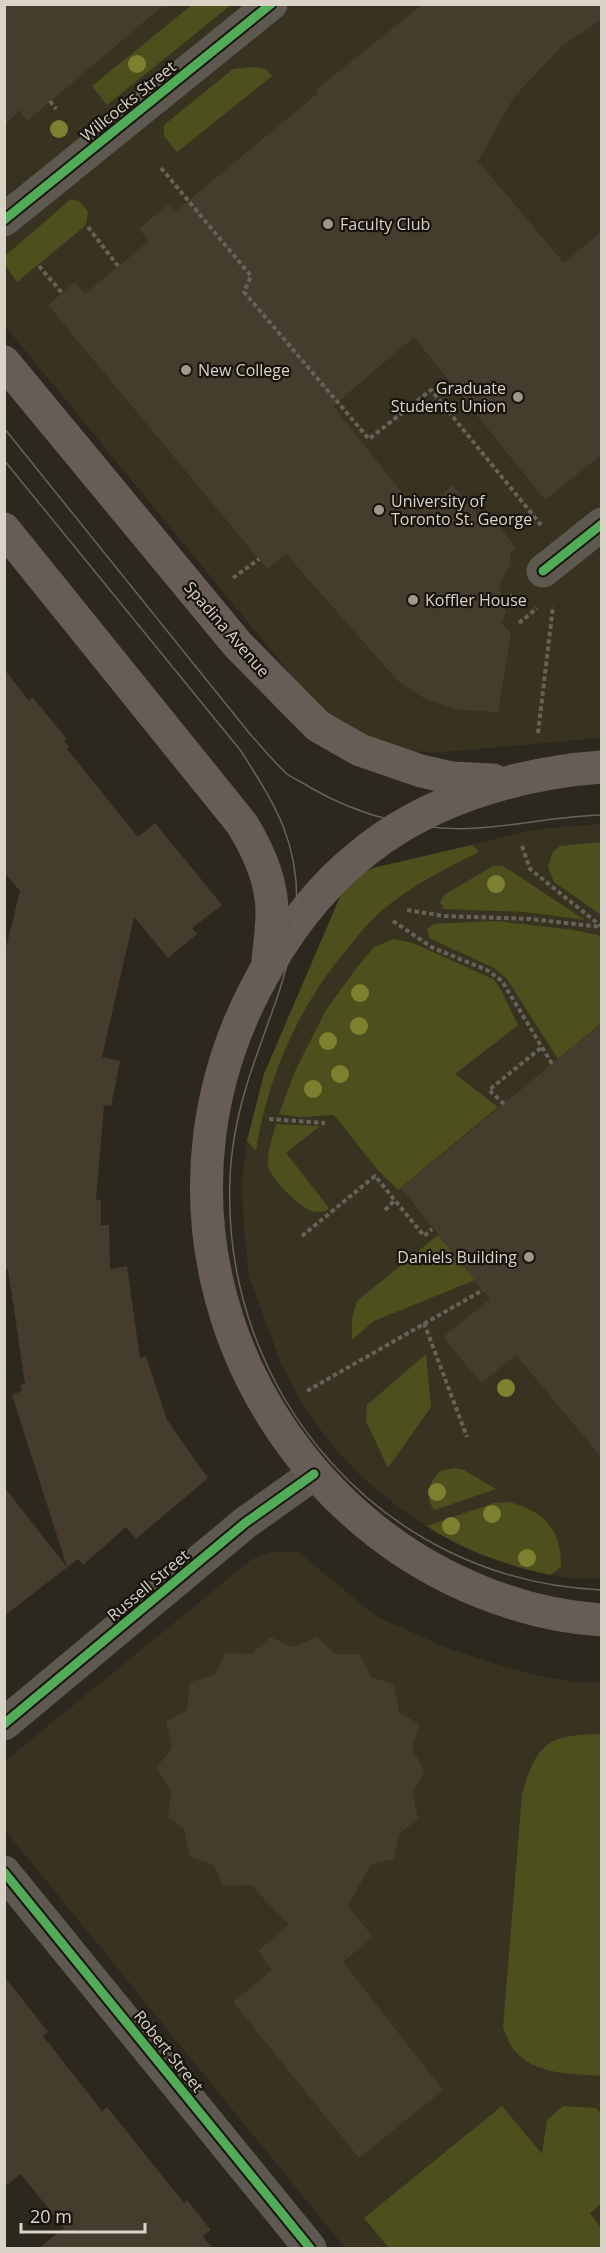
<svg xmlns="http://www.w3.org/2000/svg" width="606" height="2253" viewBox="0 0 606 2253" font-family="'Open Sans',sans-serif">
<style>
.education{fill:#383221}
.green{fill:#4d501d}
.building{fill:#453c2e}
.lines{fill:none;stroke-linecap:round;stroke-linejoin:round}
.path{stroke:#66625a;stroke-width:4;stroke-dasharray:4.5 3;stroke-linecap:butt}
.minor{stroke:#5d5951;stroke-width:33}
.primary{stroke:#685d56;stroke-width:33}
.tram{stroke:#67635b;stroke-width:1.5}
.cycleway-casing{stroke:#18140b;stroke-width:13}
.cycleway{stroke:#51ab58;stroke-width:9}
.tree{fill:#7d802f}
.poi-dot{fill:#9d988c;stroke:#18140b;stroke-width:2}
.labels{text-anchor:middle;stroke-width:4.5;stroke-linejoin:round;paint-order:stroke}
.street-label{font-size:16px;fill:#d9d4c7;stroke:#18140b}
.poi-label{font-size:16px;fill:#d9d4c7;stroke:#18140b;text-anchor:start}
</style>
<rect width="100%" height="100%" fill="#2d281d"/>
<g class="education">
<path d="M4,5h597v733l-168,15 -35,-4 -42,-17 -22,-13 -27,-25 -302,-368z"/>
<path d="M601,824v755l-32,-1 -46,-9 -44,-15 -42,-21 -39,-26 -36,-30 -32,-34 -27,-38 -22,-41 -32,-88 -5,-48 -2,-45 5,-42 17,-67 76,-177 33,-29 165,-39z"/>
<path d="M271,1552h27l78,64 71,32 48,16 37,10 45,9 24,-1v566h-256l-340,-418v-69l246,-201z"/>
</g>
<g class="green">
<path d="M193,4l38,1 -124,100 -15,-19z"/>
<path d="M251,67l15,2 6,7 -95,76 -13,-16v-11l69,-56z"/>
<path d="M71,199l8,2 9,11 -2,13 -69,57 -12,-17v-9z"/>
<path d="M601,842h1l-1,73 -47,-33 -6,-15 4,-14 8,-7z"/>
<path d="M472,845l7,7c-37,18 -76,38 -105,66 -8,7 -15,16 -21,24 -52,59 -85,132 -97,209l-9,-10 17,-67 76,-177 5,-9 16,-14 12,-6z"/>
<path d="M493,866h9l9,5 74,49 -60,-8 -81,-3 -4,-7 4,-7z"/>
<path d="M496,921l78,9 27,6v87l-43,36 -51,-80 -13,-11 -65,-30 -2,-9 7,-5z"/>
<path d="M394,939l19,4 80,36 6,7 19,39 -63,49 43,33 -100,83 -21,-21 -43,-54 -34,2 -21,-3 17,-45 30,-59 32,-44 16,-19z"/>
<path d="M276,1124l44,2 -34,27 43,55 -3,3c-3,0 -10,2 -14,0 -11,-3 -43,-33 -44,-46 -1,-14 5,-28 8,-41z"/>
<path d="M438,1235l37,45 -101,41 -22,19v-21l5,-18z"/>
<path d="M426,1354l5,53 -43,61 -22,-47 1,-16z"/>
<path d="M455,1468l9,2 32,19 -61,21c-11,-10 -6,-31 6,-39 4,-2 10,-2 14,-3z"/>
<path d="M510,1502c35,11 51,26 51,65l-11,8c-43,-10 -86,-24 -123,-49l67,-23z"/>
<path d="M601,1734h1l-1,342c-31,-3 -66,0 -88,-27 -4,-6 -7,-14 -10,-21l19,-234c15,-52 26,-59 79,-60z"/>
<path d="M502,2106l40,48 5,-34 16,-14 33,2 5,6v90l-11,9 11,15v20h-212l-25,-30z"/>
</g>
<g class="building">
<path d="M4,4h161l-138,117 -7,-11 -16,15z"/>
<path d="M423,4h179v15l-40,27 -48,51 -36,64 86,102 38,-32v223l-57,46 -131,-163 -81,69 85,107 35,-28 28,34 8,-6 27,35 -6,5 1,11 -12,21 7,27 -4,12 9,9 -13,79 -38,-2 -35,-11 -27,-18 -112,-127 -19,15 -219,-264 27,-23 10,12 64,-53 -10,-12 30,-26 7,8 142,-118 -2,-3z"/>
<path d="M4,669l25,32 3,-4 35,42 -3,2 5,6 -2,2 71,88 17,-14 67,82 -30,23 5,6 -29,24 -34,-41 -32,140 18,4 -9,45 -7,-1 -8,95h5v25h8l1,44 17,-3 13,92 6,-2 21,64 41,58 -72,61 -10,-12 -43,38 -5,-6 -74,57v-129l63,80 -55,-172 10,-4 -2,-6 5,-1 -17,-115 -4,1v-314l16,-65 -16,-19z"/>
<path d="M602,1023v435l-86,-103 -35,28 -38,-46 47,-38 -89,-111z"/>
<path d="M270,1637l22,10 25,-10 18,17h25l11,23 23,7 5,28 20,12 -7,25 13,22 -12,22 5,26 -18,14 -6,26 -23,5 -23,42 25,31 -30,25 100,128 -84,68 -126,-156 39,-32 -14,-19 31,-26 -38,-40 -28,1 -9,-21 -24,-8 -6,-28 -16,-12 3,-26 -15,-23 16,-20 -6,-26 21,-12 3,-28 25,-7 10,-22 27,1z"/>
<path d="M4,1976l44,56 -5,4 59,75 5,-4 77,96 3,-3 24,30 -8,6 9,12h-173l25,-20 -43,-54 -17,13z"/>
</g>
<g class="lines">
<g class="path">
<path d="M50,101l6,8"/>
<path d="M161,168l90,108 -7,16 125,147 62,-49 110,135"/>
<path d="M88,227l30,39"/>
<path d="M39,266l23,27"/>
<path d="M233,578l26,-19"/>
<path d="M503,603l11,-9"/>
<path d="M519,623l18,-15"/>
<path d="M538,733l15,-127"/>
<path d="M522,846l8,23 71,57"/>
<path d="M407,910l37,6 86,3 72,8"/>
<path d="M393,921l40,27 54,22 15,11 50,83"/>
<path d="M504,1104l-15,-14 53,-43"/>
<path d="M269,1119l56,4"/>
<path d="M385,1210l10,-10"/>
<path d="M302,1236l73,-60 49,60 8,-7"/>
<path d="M424,1323l43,114"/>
<path d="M307,1391l176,-101"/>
</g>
<g class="minor">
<path d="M4,220l267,-216"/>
<path d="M543,571l59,-47"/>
<path d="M4,1724l241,-201 69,-49"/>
<path d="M4,1872l306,376"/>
</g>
<g class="primary">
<path d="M4,362l234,283 80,81 42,24 61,21 31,7 41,2"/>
<path d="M4,529l238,295c16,26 30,58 30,88 0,16 -2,32 -4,47"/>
<path d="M602,767c-86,6 -178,34 -244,90 -44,36 -76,81 -102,131 -99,189 -45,413 121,544 63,49 144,83 225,88"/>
</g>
<g class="tram">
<path d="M4,428l246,306c12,13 24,28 37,40 7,5 17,9 24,14 51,29 109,44 167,40 42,-3 82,-12 124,-13"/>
<path d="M4,460l237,291c15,24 31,48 42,75 37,93 -9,171 -36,258 -9,30 -16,64 -17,95 -9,215 153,402 372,411"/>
</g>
<g class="cycleway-casing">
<g id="cycleway">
<path d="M4,220l267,-216"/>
<path d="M543,571l59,-47"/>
<path d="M4,1724l241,-201 69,-49"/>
<path d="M4,1872l306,376"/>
</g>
</g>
<use href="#cycleway" class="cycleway"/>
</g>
<g class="tree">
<circle cx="137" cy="64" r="9"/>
<circle cx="59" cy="129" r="9"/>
<circle cx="496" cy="884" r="9"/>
<circle cx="360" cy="993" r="9"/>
<circle cx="359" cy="1026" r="9"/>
<circle cx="328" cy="1041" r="9"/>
<circle cx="340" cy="1074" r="9"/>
<circle cx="313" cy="1089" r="9"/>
<circle cx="506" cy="1388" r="9"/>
<circle cx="437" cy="1492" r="9"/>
<circle cx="492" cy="1514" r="9"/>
<circle cx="451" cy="1526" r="9"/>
<circle cx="527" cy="1558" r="9"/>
</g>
<g class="poi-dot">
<circle cx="328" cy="224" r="6"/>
<circle cx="186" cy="370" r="6"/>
<circle cx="518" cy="397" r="6"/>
<circle cx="379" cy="510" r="6"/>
<circle cx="413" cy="600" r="6"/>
<circle cx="529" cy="1257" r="6"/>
</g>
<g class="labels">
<g class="street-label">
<text transform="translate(128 101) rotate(-39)" y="6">Willcocks Street</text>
<text transform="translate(227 629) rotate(49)" y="6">Spadina Avenue</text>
<text transform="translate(148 1585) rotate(-40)" y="6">Russell Street</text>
<text transform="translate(169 2051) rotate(51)" y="6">Robert Street</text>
</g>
<g class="poi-label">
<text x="340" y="230">Faculty Club</text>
<text x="198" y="376">New College</text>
<text x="506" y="394" text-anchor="end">Graduate<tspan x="506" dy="18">Students Union</tspan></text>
<text x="391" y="507">University of<tspan x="391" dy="18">Toronto St. George</tspan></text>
<text x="425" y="606">Koffler House</text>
<text x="517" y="1263" text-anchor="end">Daniels Building</text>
</g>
</g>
<rect width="606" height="2253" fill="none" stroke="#d9d4c7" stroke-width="12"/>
<path d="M21 2223v9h124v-9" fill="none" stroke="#d9d4c7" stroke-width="3"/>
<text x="30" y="2223" font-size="18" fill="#d9d4c7" stroke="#18140b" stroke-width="4.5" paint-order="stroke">20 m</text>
</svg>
